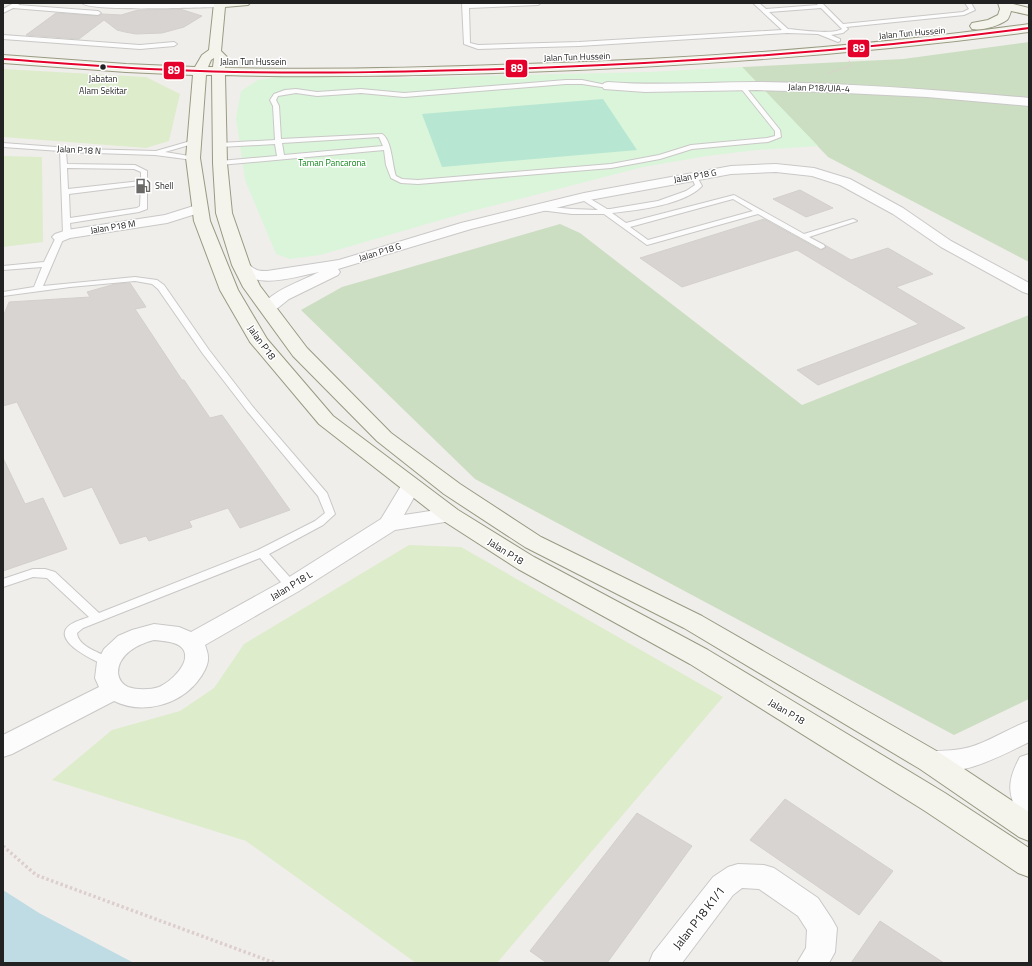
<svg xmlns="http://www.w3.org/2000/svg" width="1032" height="966" viewBox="0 0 1032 966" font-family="'Titillium Web',sans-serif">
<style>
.grass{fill:#ddeccb}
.forest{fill:#cbdec1}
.park{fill:#daf5da}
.pitch{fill:#b7e6d2}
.water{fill:#bfdbe3}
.building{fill:#d7d4d2;stroke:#d3d0cc}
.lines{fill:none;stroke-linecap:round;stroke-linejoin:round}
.lane-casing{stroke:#c9c8c7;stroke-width:2}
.street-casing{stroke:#c9c8c7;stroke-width:2}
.secondary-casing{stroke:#999a82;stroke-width:2}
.path-far1{stroke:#dccecd;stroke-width:1.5;stroke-dasharray:1 1;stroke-linecap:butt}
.path{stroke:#dccecd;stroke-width:3.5;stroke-dasharray:2.5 2.5;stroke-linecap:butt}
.lane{fill:#fdfcfc;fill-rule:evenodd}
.street{fill:#fdfcfc;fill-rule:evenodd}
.secondary{fill:#f4f4ed;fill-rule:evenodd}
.bus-1-casing{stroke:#fff;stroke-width:4}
.bus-1{stroke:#e4002b;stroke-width:2}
.bus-dot{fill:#222;stroke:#fff;stroke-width:1.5}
.labels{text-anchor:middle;stroke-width:3;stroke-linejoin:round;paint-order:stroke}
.far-street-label{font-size:9px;fill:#222;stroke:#fff}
.bus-label{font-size:9px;fill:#222;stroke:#fff}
.far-park-label{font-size:9px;fill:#0c8416;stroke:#fff}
.far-poi-label{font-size:9px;fill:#222;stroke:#fff;text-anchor:start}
.street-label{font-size:10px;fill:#222;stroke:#fff}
.near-street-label{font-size:12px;fill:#222;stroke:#fff}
.line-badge{stroke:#fff;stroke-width:1.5}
.badge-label{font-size:11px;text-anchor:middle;font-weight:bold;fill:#fff}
</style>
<rect width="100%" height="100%" fill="#f0eeeb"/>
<g class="grass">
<path d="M3,69l143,8 34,17 -11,47 -23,7 -143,-11z"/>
<path d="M3,156l39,1 1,85 -40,5z"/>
<path d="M409,545l52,2 262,150 -226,266h-81l-170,-122 -194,-61 60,-50 68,-19 34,-23 30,-44z"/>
</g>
<g class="forest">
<path d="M1029,42v220l-201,-105 -86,-90 161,-8z"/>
<path d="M560,224l20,9 222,172 227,-90v384l-75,36 -479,-256 -174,-169 41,-23z"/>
</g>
<path class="park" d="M742,67l76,79 -61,4 -50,6 -64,11 -178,46 -145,42 -30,4 -14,-5 -31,-74 -9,-62 5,-27 17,-11 26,-4 112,2 253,-6z"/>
<path class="pitch" d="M603,99l34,51 -195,17 -20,-53z"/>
<path class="water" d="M3,890l36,23 95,50h-131z"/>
<g class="building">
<path d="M180,9l22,7 -18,11 -22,6 -26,1 -11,-2 -8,-2 -13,-10 -25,19 -53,-4 30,-22 42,3 4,-2 19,1 17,-5z"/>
<path d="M800,190l33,18 -27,9 -33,-18z"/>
<path d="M764,219l56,31 6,-2 -1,-3 26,15 37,-12 45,26 -37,13 69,41 -147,57 -21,-15 122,-46 -122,-74 -115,37 -42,-29z"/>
<path d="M130,283l16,24 -11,2 47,71h2l26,38 12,-3 68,95 -50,18 -12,-20 -39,13 3,6 -43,14 -3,-5 -26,8 -28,-57 -28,10 -47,-95 -14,4v-89l6,-15 81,-5 -3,-5 28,-8z"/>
<path d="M3,458l22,46 18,-6 24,51 -64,22z"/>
<path d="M785,799l108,72 -34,44 -109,-75z"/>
<path d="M637,813l55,33 -85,117h-60l-17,-12z"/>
<path d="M880,921l64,42h-93z"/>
</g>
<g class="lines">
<g class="lane-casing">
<g id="lane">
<path d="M14,3h7l-3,2 80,6 3,2 -3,2 -85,-7 -10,5v-4z"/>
<path d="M462,3h6v1l73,-1 -3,2 -69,3 1,35 8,2 101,-3 203,-12 -29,-27h6l7,6 52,-4 -2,-2h6l21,21 120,-12 6,-3 -4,-6h6l4,7 -11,5 -118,12 2,2 -5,4 -12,2 9,4v2l-2,1 -20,-8 -31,-1 -208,13 -101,3 -14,-5zM821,8l21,21c-9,6 -41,1 -54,0l-19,-17z"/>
<path d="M3,35l137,10 34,-3 3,2 -3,2 -34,3 -137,-10z"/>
<path d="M566,80h16l29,6 -3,2 -26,-4h-16l-162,13 -43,-4 -44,3 -21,-3 -18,3 -2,4 3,6 2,33 101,-5c10,6 10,31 14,42l6,3 16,1 193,-16 48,-9 32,-10 76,-7 8,-2v-5l-36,-45 3,-2 2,1 36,45 1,7 -13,5 -76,7 -32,10 -49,9 -193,16 -17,-1 -10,-5 -5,-13 -2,-15 -164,15 -3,-2 3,-2 57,-5 -2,-12 -55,3 -3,-2 3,-2 55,-3 -2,-34 -3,-6 4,-6 11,-4 11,-1 21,3 44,-3 43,4zM379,137l4,9 -99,9 -2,-12z"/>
<path d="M194,140l3,2 -1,1 -31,9 30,5 1,1 -3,2 -38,-5 -89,-3 1,12 68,1 12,6v38l-8,3 -69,11 1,11 -4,2 -4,-2 -3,-83 -57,-4v-4l79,6 74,2zM67,168l67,1 7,3v9l-73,8zM141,185l-1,21 -3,2 -67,10 -1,-24z"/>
<path d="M694,174l2,1 6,11c-18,19 -64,24 -90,27l14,10 108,-28 70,39 49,-15 4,2 -48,16 15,8 1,2 -4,2 -63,-35 -111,31 -43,-31h-32l-32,-4 -4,-2 4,-2 32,3 26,1 -17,-11v-4h3l23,14h3l48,-8 28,-10 9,-6 -4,-9zM733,199l20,12 -105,29 -18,-13z"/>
<path d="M57,235h3l4,2 -21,49 92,-9 22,3 7,5 45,65 44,57 74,86 8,21 -12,11 -54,29 26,29 2,3 -2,3h-8l-27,-31 -177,70 -6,5c1,14 24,20 35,26l2,3 -2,3 -4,1c-10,-3 -51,-22 -42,-37 5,-7 15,-9 23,-12l-42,-39 -14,-1 -30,10v-8l30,-10h12l10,3 44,41 159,-63 57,-29 10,-8 -7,-17 -71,-85 -44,-57 -45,-65 -6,-5 -17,-3 -65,6 -67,9v-4l31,-5 8,-20 -39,3v-4l41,-4z"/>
</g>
</g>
<g class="street-casing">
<g id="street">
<path d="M82,3h142l1,1 -5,3c-19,0 -131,5 -138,-4z"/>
<path d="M608,82c50,4 99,0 149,0 90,1 182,8 272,16v8l-102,-9 -102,-5 -68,-2 -112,2 -41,-3 -2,-3 2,-3z"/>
<path d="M776,164l38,4 36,11 53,29 48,33 78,42v11l-6,-2 -82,-45 -48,-33 -53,-29 -28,-9 -36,-4 -45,2 -147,27 -113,28 -133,40 2,3 -2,3 -49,24 -15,12 -6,2 -6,-2 -2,-3c12,-18 40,-26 59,-36 -26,5 -67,20 -86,-7l2,-3c12,-3 13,4 22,8 2,1 7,1 10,1l72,-11 122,-37 123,-30 147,-27z"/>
<path d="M200,204l5,1 2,3 -2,3 -38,12 -97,15 -10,4 -5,-2 -3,-3 3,-3 12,-4 98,-15z"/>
<path d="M411,479l7,2 3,4 -17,30 46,-7 7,2 3,5 -3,5 -62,10 -96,61 -94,54c1,3 3,8 3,12 1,8 -6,19 -11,25 -19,23 -55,33 -83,19l-102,53 -9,3v-22l96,-48 -4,-9 2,-16 7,-13 14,-13 14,-6 22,-6 25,3 12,5 92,-51 98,-62 23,-38zM154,640c9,1 23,1 29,9 9,14 -13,33 -24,38 -9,3 -22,3 -31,0 -6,-3 -9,-7 -10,-14 0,-19 20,-29 36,-33z"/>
<path d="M1029,721v21c-32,16 -72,38 -108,26l-4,-7 4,-7c13,-5 26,-2 40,-5 24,-4 45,-20 68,-28z"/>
<path d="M1029,754v67l-9,-3c-13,-25 -13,-37 0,-61z"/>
<path d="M738,864l26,1 10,3 44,30 14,21 5,9 -2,24 -6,11h-32l9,-15 1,-18 -9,-14 -39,-27 -17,-1 -9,7 -51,68h-33l4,-10 60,-76 15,-10z"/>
</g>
</g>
<g class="secondary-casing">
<g id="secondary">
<path d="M214,3h36l-2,2 -23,2 -4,44 7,7 -3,10c100,2 200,0 300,-4 169,-5 337,-17 504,-40v8c-168,22 -336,34 -505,40 -100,3 -199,6 -299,3l2,88 5,50 18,52 10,21 47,62 84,85 69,51 81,53 161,79 238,137 89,59v29l-10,-4 -99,-68 -236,-141 -159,-81 -81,-53 -67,-53 -84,-85 -50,-69 -11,-22 -16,-52 -3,-50 -1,-88h-6l-6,83 10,63 28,69 29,49 66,77 125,94 76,47 174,93 237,143 84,55v29l-11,-4 -93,-62 -235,-147 -172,-95 -76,-49 -123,-96 -69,-82 -30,-52 -26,-69 -8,-63 7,-83 -67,-3 -123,-9v-8l123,9 69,3 7,-12 7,-5zM214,58l-1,9h-5l3,-7z"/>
<path d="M998,3h11l20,5v7l-18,-4c-1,3 -2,7 -4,9 -8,6 -26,11 -35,9l-2,-3 2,-3 16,-3 10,-5 2,-6z"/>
</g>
</g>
<path class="path-far1" d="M828,73l22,-7 1,-2 -2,-3"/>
<path class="path" d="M3,846l33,29 239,88"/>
<use href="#lane" class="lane"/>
<use href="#street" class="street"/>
<use href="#secondary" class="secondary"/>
<g class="bus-1-casing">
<path id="bus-1" d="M3,59c57,4 113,9 170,11 121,5 241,2 362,-2 165,-6 330,-18 494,-40"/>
</g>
<use href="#bus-1" class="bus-1"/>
</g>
<defs>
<g id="fuel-bare" transform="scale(1.2)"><path d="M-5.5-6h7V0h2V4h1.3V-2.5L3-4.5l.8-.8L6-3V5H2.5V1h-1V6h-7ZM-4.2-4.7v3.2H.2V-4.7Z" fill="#6a6968" stroke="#fff" stroke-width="2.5" paint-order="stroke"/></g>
</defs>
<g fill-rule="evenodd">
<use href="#fuel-bare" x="143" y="186"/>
</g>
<circle class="bus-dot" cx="103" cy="67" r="3.5"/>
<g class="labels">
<g class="far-street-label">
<text transform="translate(912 33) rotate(-5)" y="3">Jalan Tun Hussein</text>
<text transform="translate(577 57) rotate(-2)" y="3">Jalan Tun Hussein</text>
<text x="253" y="65">Jalan Tun Hussein</text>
<text transform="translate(819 88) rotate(2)" y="3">Jalan P18/UIA-4</text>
<text transform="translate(79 150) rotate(3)" y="3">Jalan P18 N</text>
<text transform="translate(695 176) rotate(-10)" y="3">Jalan P18 G</text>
<text transform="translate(113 227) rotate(-9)" y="3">Jalan P18 M</text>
<text transform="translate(380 252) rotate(-17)" y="3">Jalan P18 G</text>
</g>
<g class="bus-label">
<text x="103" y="82">Jabatan<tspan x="103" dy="12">Alam Sekitar</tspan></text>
</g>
<g class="far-park-label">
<text x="332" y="166">Taman Pancarona</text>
</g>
<g class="far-poi-label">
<text x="155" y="189">Shell</text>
</g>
<g class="street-label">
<text transform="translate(262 342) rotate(54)" y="4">Jalan P18</text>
<text transform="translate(506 551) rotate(32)" y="4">Jalan P18</text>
<text transform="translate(291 585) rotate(-31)" y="4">Jalan P18 L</text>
<text transform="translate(787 711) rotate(31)" y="4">Jalan P18</text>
</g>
<g class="near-street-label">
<text transform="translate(699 918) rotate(-52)" y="4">Jalan P18 K1/1</text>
</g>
</g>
<g class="line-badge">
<rect x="847" y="39" width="23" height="19" rx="4" fill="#e4002b"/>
<rect x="505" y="59" width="23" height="19" rx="4" fill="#e4002b"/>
<rect x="163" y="61" width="22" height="19" rx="4" fill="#e4002b"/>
</g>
<g class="badge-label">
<text x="859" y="52">89</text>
<text x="517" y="72">89</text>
<text x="174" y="74">89</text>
</g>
<rect width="1032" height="966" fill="none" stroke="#222222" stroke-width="8"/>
</svg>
